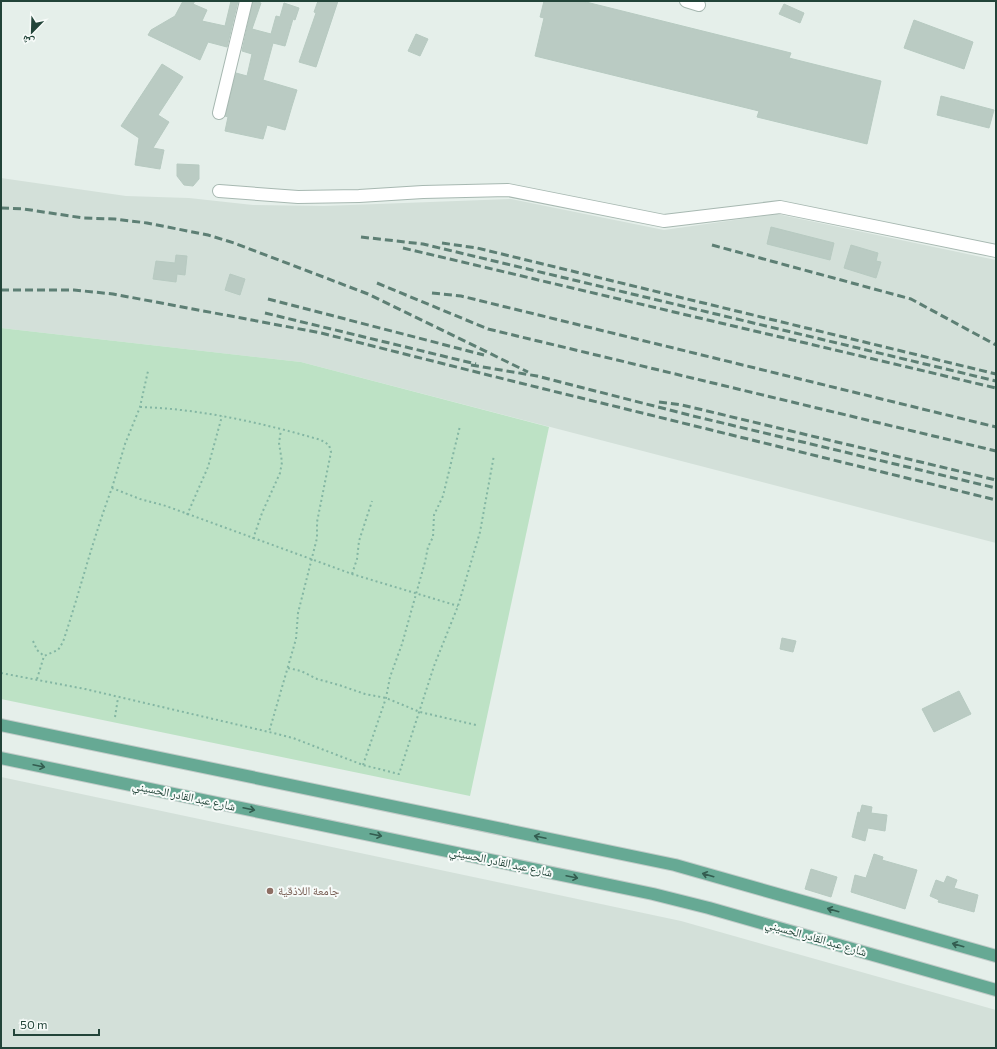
<svg xmlns="http://www.w3.org/2000/svg" width="997" height="1049" viewBox="0 0 997 1049" font-family="Commissioner,'Noto Naskh Arabic',sans-serif">
<style>
.built{fill:#d3e0d9}
.green{fill:#bde2c5}
.building{fill:#bacbc3;stroke:#b7cac1}
.lines{fill:none;stroke-linecap:round;stroke-linejoin:round}
.minor-casing{stroke:#a7b8b1;stroke-width:14}
.major-casing{stroke:#c1cbc8;stroke-width:14}
.path{stroke:#83b6a3;stroke-width:2;stroke-dasharray:2 3;stroke-linecap:butt}
.minor{stroke:#fff;stroke-width:12}
.major{stroke:#66a994;stroke-width:12}
.rail{stroke:#5d7f74;stroke-width:3;stroke-dasharray:8 4;stroke-linecap:butt}
.oneway{stroke:#335d50}
.education-dot{fill:#8d6e63;stroke:#f7fbf9;stroke-width:1.5}
.labels{text-anchor:middle;stroke-width:4;stroke-linejoin:round;paint-order:stroke}
.street-label{font-size:12px;fill:#224439;stroke:#f7fbf9}
.education-label{font-size:12px;fill:#785e54;stroke:#f7fbf9;text-anchor:start}
</style>
<rect width="100%" height="100%" fill="#e5efea"/>
<g class="built">
<path d="M1,178l125,18 63,2 64,7 71,1 187,-7 153,31 113,-16 219,46v283l-695,-181 -300,-34z"/>
<path d="M1,777l680,144 315,89v38h-995z"/>
</g>
<path class="green" d="M1,328l300,34 248,65 -79,369 -469,-97z"/>
<g class="building">
<path d="M183,1h12l-2,3 14,6 -5,11 23,5 6,-25h7l-11,46 -19,-5 -8,18 -52,-25 3,-5 24,-14z"/>
<path d="M253,1l8,2 -9,26 19,5 5,-18 4,1 4,-14 15,5 -4,12 -2,-1 -8,27 -12,-3 -10,37 34,10 -5,16 -7,24 -18,-5 -4,14 -38,-8 3,-14 -3,-1 11,-43 11,3 5,-22 -10,-3z"/>
<path d="M318,1h20l-22,66 -17,-5 17,-49 -2,-1z"/>
<path d="M544,1h38l209,52 -2,5 92,23 -14,63 -110,-27 2,-6 -224,-55 9,-38 -4,-1z"/>
<path d="M784,4l20,9 -4,10 -21,-9z"/>
<path d="M914,20l59,22 -9,27 -60,-21z"/>
<path d="M416,34l12,5 -8,17 -12,-5z"/>
<path d="M162,64l21,13 -25,38 11,7 -16,26 11,2 -4,19 -25,-4 4,-27 -18,-12z"/>
<path d="M941,96l53,14 -5,18 -52,-13z"/>
<path d="M177,164l22,1v14l-6,7 -9,-1 -7,-9z"/>
<path d="M771,227l63,16 -4,17 -63,-16z"/>
<path d="M851,245l27,8 -2,8 5,1 -5,16 -32,-10z"/>
<path d="M176,255l11,1 -2,19 -8,-1 -1,8 -23,-3 3,-18 19,2z"/>
<path d="M230,274l15,5 -5,16 -15,-5z"/>
<path d="M782,638l14,3 -3,11 -13,-3z"/>
<path d="M959,691l12,23 -37,18 -12,-23z"/>
<path d="M862,805l10,2 -1,6 16,2 -2,16 -17,-3 -3,13 -13,-4 6,-25 2,1z"/>
<path d="M874,854l9,3 -1,3 35,10 -12,39 -54,-17 4,-17 11,3z"/>
<path d="M811,869l26,8 -6,20 -26,-8z"/>
<path d="M947,876l10,4 -3,8 24,7 -4,17 -36,-10 1,-2 -9,-4 6,-16 8,3z"/>
</g>
<g class="lines">
<g class="minor-casing">
<g id="minor">
<path d="M686,1l13,4"/>
<path d="M219,113l27,-112"/>
<path d="M219,191l79,6 61,-1 64,-4 85,-2 156,31 116,-14 216,44"/>
</g>
</g>
<g class="major-casing">
<g id="major">
<path d="M1,725l674,140 321,91"/>
<path d="M1,758l652,136 56,14 287,82"/>
</g>
</g>
<g class="path">
<path d="M140,407c62,2 122,16 181,33l8,5 2,7 -14,70v16l-19,75 -2,26 -27,93"/>
<path d="M112,488l13,-44 15,-37 8,-36"/>
<path d="M187,515l21,-48 14,-51"/>
<path d="M253,539l9,-26 18,-40 2,-11 -3,-19 2,-13"/>
<path d="M352,574l5,-15 2,-18 13,-40"/>
<path d="M33,641l4,9 7,6 14,-6 5,-8c17,-51 30,-104 49,-154l28,11 26,7 186,68 106,32"/>
<path d="M288,668l13,3 16,8 22,6 26,9 21,4 34,14 56,13"/>
<path d="M1,673l84,16 184,43 24,6 70,27 36,9 35,-108 24,-60 22,-74 14,-77"/>
<path d="M37,679l7,-23"/>
<path d="M115,717l3,-19"/>
<path d="M363,765l23,-67 4,-21 12,-33 23,-82 3,-15 5,-10 1,-22 9,-19 17,-70"/>
</g>
<use href="#minor" class="minor"/>
<use href="#major" class="major"/>
<g class="rail">
<path d="M1,208l23,1 59,9 32,1 32,4 61,12 26,8 134,51 160,78"/>
<path d="M361,237l62,7 573,137"/>
<path d="M442,243l35,5 519,126"/>
<path d="M712,245l199,54 85,46"/>
<path d="M403,248l593,140"/>
<path d="M377,283l111,46 508,122"/>
<path d="M1,290h73l39,4 208,39 195,49 480,118"/>
<path d="M432,293l29,3 535,131"/>
<path d="M268,299l216,56"/>
<path d="M265,313l211,51"/>
<path d="M471,365l66,11 156,40 303,72"/>
<path d="M659,402l23,3 314,75"/>
</g>
</g>
<defs><path id="oneway-shaft" d="M-6 0H5M1.5-3L5.5 0L1.5 3" fill="none" stroke-width="1.6" stroke-linecap="round" stroke-linejoin="round"/></defs>
<g class="oneway">
<use href="#oneway-shaft" transform="translate(39 766) rotate(12)"/>
<use href="#oneway-shaft" transform="translate(249 809) rotate(12)"/>
<use href="#oneway-shaft" transform="translate(376 835) rotate(12)"/>
<use href="#oneway-shaft" transform="translate(540 837) rotate(-168)"/>
<use href="#oneway-shaft" transform="translate(708 875) rotate(-164)"/>
<use href="#oneway-shaft" transform="translate(572 877) rotate(12)"/>
<use href="#oneway-shaft" transform="translate(833 910) rotate(-164)"/>
<use href="#oneway-shaft" transform="translate(958 945) rotate(-164)"/>
</g>
<circle class="education-dot" cx="270" cy="891" r="4"/>
<g class="labels">
<g class="street-label">
<text transform="translate(184 796) rotate(12)" y="4">شارع عبد القادر الحسيني</text>
<text transform="translate(501 862) rotate(12)" y="4">شارع عبد القادر الحسيني</text>
<text transform="translate(816 938) rotate(16)" y="4">شارع عبد القادر الحسيني</text>
</g>
<g class="education-label">
<text x="278" y="895">جامعة اللاذقية</text>
</g>
</g>
<rect width="997" height="1049" fill="none" stroke="#224439" stroke-width="4"/>
<g transform="translate(32 32) rotate(203)" stroke="#f7fbf9" stroke-width="3" paint-order="stroke">
<path d="M0-3L7 15L0 10L-7 15Z" fill="#224439"/>
<text y="-6" font-size="11" font-weight="bold" text-anchor="middle" fill="#224439">ش</text>
</g>
<path d="M14 1029v6h85v-6" fill="none" stroke="#224439" stroke-width="2"/>
<text x="20" y="1029" font-size="12" fill="#224439" stroke="#f7fbf9" stroke-width="3" paint-order="stroke">50 m</text>
</svg>
